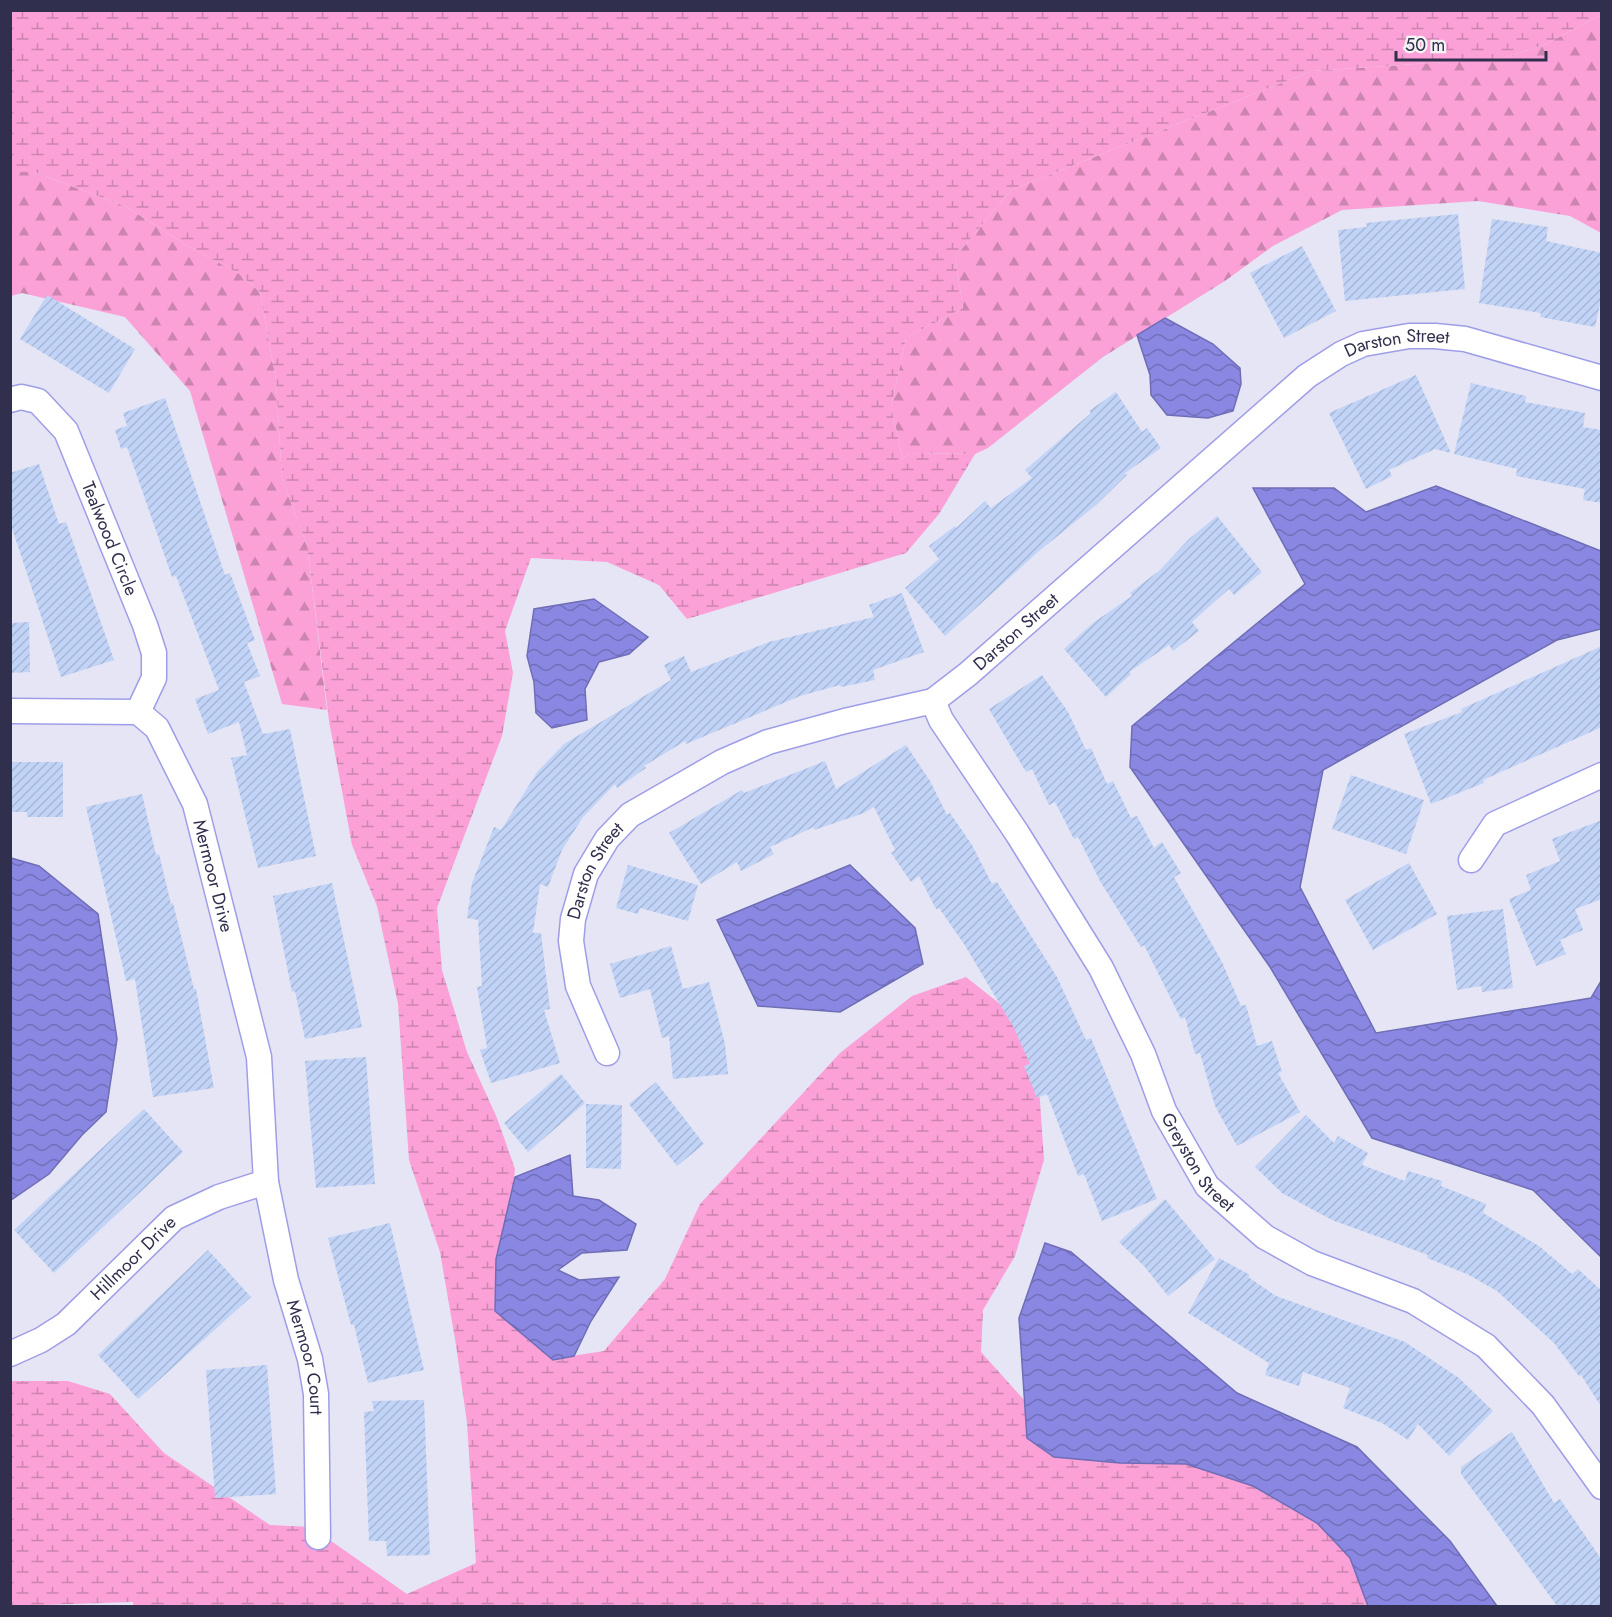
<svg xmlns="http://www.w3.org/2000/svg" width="1612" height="1617" viewBox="0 0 1612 1617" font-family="Jost,sans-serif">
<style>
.forest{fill:url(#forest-firs)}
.wetland{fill:url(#wetland-marsh)}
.water{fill:url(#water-waves);stroke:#6f6db6;stroke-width:1.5}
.building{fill:url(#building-hatch)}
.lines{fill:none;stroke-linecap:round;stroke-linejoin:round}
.minor-casing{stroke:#9e9ee8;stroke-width:27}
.minor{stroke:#fff;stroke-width:24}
.labels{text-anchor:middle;stroke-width:4.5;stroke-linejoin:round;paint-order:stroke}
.street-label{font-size:18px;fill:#30304e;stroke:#f4f4f4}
</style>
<defs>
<pattern id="forest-firs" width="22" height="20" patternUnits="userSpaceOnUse" patternTransform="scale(1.5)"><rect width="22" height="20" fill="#fba1d7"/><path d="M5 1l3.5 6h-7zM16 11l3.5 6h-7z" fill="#cc84b1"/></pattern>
<pattern id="wetland-marsh" width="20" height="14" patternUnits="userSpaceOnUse" patternTransform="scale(1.5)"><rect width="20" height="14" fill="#fba1d7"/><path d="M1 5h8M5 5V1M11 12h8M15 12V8" fill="none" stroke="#cc84b1"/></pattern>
<pattern id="water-waves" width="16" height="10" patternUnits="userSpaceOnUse" patternTransform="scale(1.5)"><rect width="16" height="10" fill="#8a87e2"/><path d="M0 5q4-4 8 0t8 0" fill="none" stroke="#716fb9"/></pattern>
<pattern id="building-hatch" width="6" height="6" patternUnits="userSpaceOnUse" patternTransform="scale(1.5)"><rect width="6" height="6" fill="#c1d4f7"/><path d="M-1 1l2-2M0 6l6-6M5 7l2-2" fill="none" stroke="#a6b6d5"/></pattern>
</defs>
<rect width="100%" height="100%" fill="#e5e5f5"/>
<g class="forest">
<path d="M1601,15v218l-31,-17 -92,-15 -136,9 -69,36 -48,35 -122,76 -115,91 -13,6 -66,-1 -6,6 -12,-52 15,-69 57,-30 -8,-51 56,-67 301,-119 192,-13 40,-13z"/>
<path d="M11,172h23l93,35 59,38 52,28 22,19 16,88 6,99 25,66 20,165 -45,-6 -92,-313 -65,-74 -103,-24 -11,3z"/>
</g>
<path class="wetland" d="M11,11h1590v4l-57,30 -40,13 -192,13 -301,119 -56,67 8,51 -57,30 -15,69 12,52 6,-6 66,1 -36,60 -33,39 -219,66 -28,-34 -52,-23 -76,-4 -26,73 8,42 -11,63 -65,172 5,62 25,82 30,66 18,51 -3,26 41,164 51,-8 61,-72 35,-75 140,-151 72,-57 54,-19 48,38 25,72 5,73 -29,96 -32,54 -2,42 44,49 2,37 27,19 66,6 66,1 67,22 64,37 20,21 13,14 18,48h-1234l-1,-4 -122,4v-225h57l42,13 54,59 106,72 41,2 96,67 69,-31 -9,-140 -11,-78 -16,-93 -31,-92 -11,-156 -21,-98 -25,-61 -23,-124 -22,-176 -25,-66 -6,-99 -16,-88 -22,-19 -52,-28 -59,-38 -93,-35h-23z"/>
<g class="water">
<path d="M1165,318l48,26 27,24 1,16 -8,27 -25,7 -41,-3 -16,-20 -1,-20 -13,-40z"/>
<path d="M1436,486l165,65v78l-44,11 -234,130 -23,117 76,146 215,-35 10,-17v276l-68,-67 -161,-52 -102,-171 -140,-200 2,-41 173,-142 -52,-96h81l32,24z"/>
<path d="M594,599l54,38 -19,17 -30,8 -14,27 2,31 -35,8 -16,-15 -2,-31 -7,-26 7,-47z"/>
<path d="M11,858l28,8 59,48 19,125 -11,73 -24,23 -33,39 -38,26z"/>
<path d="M850,865l65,63 8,36 -83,48 -82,-6 -41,-86z"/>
<path d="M570,1155l3,41 26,4 37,24 -9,26 -45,3 -24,17 21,10 40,-3 -28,44 -17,35 -21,4 -58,-49 1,-52 19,-82z"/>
<path d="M1045,1243l26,9 166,141 120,54 93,94 47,65h-129l-18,-48 -13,-14 -20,-21 -64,-37 -67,-22 -66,-1 -66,-6 -27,-19 -8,-120z"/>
</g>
<g class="building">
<path d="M1458,214l7,75 -120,12 -7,-71 29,-3 -1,-4z"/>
<path d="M1492,219l56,8 -2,14 56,12v42l-7,32 -55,-10 1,-4 -62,-10z"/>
<path d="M1302,246l34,65 -52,27 -34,-65z"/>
<path d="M47,295l88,54 -26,44 -89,-54z"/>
<path d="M1416,375l35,78 -16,-4 -46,21 3,6 -26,13 -37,-76z"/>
<path d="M1471,383l55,13 -1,6 60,11 -2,14 19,3v73l-19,-3 2,-11 -69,-13 1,-7 -63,-15z"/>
<path d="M1116,392l26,40 5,-4 14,20 -36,25 2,2 -31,30 -57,46 -94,85 -40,-48 34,-29 -10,-13 26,-20 1,2 29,-27 6,7 41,-30 -7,-8 66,-57 -2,-2z"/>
<path d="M165,398l60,177 5,-2 25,67 -8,3 13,33 -16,6 19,52 27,-5 26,127 -58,12 -27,-110 16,-3 -8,-33 -31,12 -13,-35 24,-9 -43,-114 -4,1 -45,-130 -6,2 -6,-19 12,-4 -4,-13z"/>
<path d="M39,464l20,60 7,-2 48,138 -53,17 -51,-155v-49z"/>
<path d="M1217,516l45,56 -28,23 -5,-6 -37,33 7,9 -26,20 -4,-6 -40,27 2,2 -25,23 -42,-48 29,-26 39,-27 -2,-3 30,-23 29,-31z"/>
<path d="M902,593l22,59 -51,18 2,10 -34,7 -1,-2 -40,11 -114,48 -1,-3 -41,25 2,2 -29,20 -2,-4 -32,33 -21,33 -14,37 -8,-3 -7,49h8l9,76 -6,1 16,53 -69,20 -11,-33 7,-2 -10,-61 5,-1 -4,-66 -11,-2 5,-35 22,-56 7,3 37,-59 26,-27 107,-64 -7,-15 20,-9 7,16 78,-30 105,-25 -5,-12z"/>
<path d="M29,622l1,50 -20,1v-50z"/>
<path d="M1602,646v81l-119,53 1,3 -53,21 -27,-70 58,-22 -1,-3z"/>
<path d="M1042,675l26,37 18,38 5,-2 16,36 6,-3 18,37 6,-2 17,32 8,-6 19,31 -7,4 48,85 19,44 5,-1 11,41 15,-5 10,31 -4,1 22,39 -63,34 -22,-40 -15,-53 -5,1 -10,-37 -4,2 -37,-74 -3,2 -41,-66 -22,-44 -4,2 -19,-37 -6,3 -17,-36 -6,3 -37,-63z"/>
<path d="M906,745l24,36 17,34 3,-2 22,32 20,39 5,-2 60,95 29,63 5,-2 66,161 -55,22 -18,-47 -6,2 -31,-82 -10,4 -13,-32 6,-2 -16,-36 -50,-84 -25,-36 -3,1 -17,-33 -8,6 -20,-29 4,-3 -21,-43 -10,6 -50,17v-3l-44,20 4,7 -33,17 -4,-9 -36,22 -32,-51 73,-43 2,3 81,-32 11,28z"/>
<path d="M10,762h53v55h-36v-5h-17z"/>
<path d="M1351,775l73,25 -18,54 -74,-25z"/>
<path d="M142,794l14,61 3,-1 12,50 2,-1 21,86h2l18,99 -61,9 -18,-118 -9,2 -40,-174z"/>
<path d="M1602,820v79l-27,10 8,21 -23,10 6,14 -30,12 -27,-67 22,-9 -5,-15 34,-14 -8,-22z"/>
<path d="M1409,863l28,51 -64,36 -28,-50z"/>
<path d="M628,865l70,20 -10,36 -48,-13 -2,6 -22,-6z"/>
<path d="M332,883l30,144 -57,12 -10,-48 -3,1 -19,-96z"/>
<path d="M1503,909l10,79 -31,4 -1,-6 -24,4 -10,-74z"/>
<path d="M671,946l12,43 26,-7 16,62 3,30 -55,5 -4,-43 -7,2 -12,-49 -30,9 -10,-34z"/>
<path d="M366,1057l9,127 -59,4 -11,-127z"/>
<path d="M561,1074l24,29 -57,49 -24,-29z"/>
<path d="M656,1082l48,62 -27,22 -48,-62z"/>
<path d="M586,1104l36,1 -1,64 -35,-1z"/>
<path d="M144,1109l39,43 -129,121 -40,-43z"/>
<path d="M1306,1115l28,28 4,-7 30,17 -6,12 43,16 3,-10 34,10 -1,5 45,18 -3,9 56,33 33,28 6,-5 24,22v117l-21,-33 -2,1 -25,-33 -57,-52 -30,-17 -40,-16 1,-3 -96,-35 -50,-27 -27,-26z"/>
<path d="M1165,1199l50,60 -47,37 -24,-30 -25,-24z"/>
<path d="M390,1223l34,147 -56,13 -14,-58h-3l-23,-87z"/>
<path d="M208,1250l43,47 -113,102 -40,-44z"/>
<path d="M1219,1258l31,17 -2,2 28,19 129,46 54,36 34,33 -44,45 -31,-32 -10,16 -26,-17 -39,-15 7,-20 -47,-16 -4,14 -34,-11 4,-12 -81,-50z"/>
<path d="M267,1365l9,129 -61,4 -9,-128z"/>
<path d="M424,1400l6,155 -43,1 -1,-15h-17l-5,-129 10,-1 -2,-10z"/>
<path d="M1512,1432l42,71 6,-4 42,61v46h-45l-96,-132v-7z"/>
</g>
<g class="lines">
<g class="minor-casing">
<g id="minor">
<path id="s1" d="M10,400l11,-3 17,4 28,30 79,194 9,28v25l-16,34"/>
<path id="s2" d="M933,701l8,19 76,113 84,135 42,86 21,57 43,75 58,51 47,26 101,38 73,45 57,59 59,82"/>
<path id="s3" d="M10,711l128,1 19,16 38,76 64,253 7,125 20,98 24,79 6,35 2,143"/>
<path d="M1471,860l24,-36 107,-49"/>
<path id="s4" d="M607,1053l-29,-67 -7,-45 2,-22 13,-45 21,-35 23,-24 92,-53 46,-20 77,-21 88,-20 35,-27 339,-298 34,-22 22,-10 46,-8h26l30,3 137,39"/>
<path id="s5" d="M10,1354l31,-14 25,-16 108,-106 45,-21 47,-15"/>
</g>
</g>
<use href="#minor" class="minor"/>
</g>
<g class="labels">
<g class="street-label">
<text dy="6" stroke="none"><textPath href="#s4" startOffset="1182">Darston Street</textPath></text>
<text dy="6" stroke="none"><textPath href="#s1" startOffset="186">Tealwood Circle</textPath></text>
<text dy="6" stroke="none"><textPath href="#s4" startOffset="696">Darston Street</textPath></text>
<text dy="6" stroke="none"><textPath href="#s4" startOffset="194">Darston Street</textPath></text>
<text dy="6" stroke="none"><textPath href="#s3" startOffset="312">Mermoor Drive</textPath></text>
<text dy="6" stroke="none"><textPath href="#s2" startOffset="534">Greyston Street</textPath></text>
<text dy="6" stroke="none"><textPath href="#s5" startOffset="158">Hillmoor Drive</textPath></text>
<text dy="6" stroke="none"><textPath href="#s3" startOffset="804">Mermoor Court</textPath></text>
</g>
</g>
<rect width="1612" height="1617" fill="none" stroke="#30304e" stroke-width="24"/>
<path d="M1396 51v9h150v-9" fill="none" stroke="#30304e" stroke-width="3"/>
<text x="1405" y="51" font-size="18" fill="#30304e" stroke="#f4f4f4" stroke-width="4.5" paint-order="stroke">50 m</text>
</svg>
